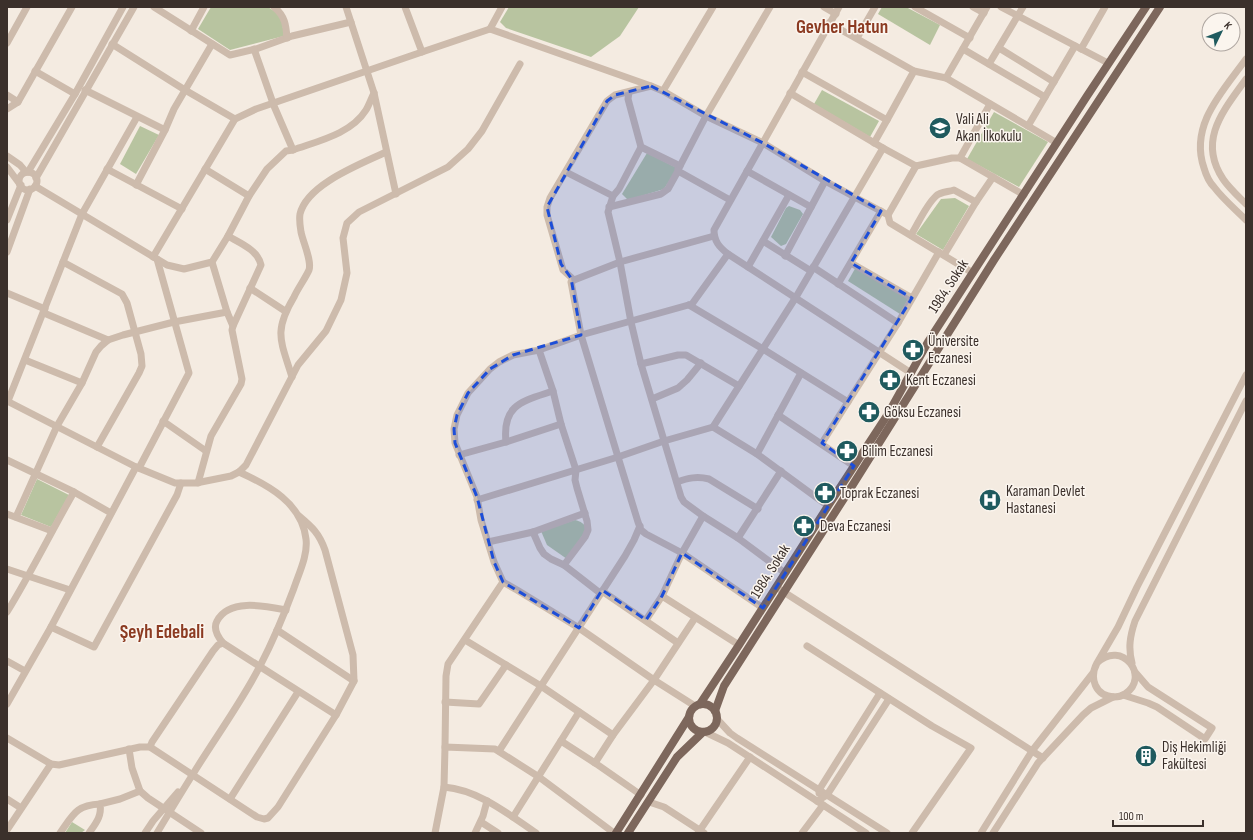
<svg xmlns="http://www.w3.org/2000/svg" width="1253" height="840" viewBox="0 0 1253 840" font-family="'Sofia Sans Condensed',sans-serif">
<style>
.green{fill:#b8c4a0}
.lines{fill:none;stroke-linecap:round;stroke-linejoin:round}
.minor{stroke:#cdbbac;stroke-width:7}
.major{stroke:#7d675c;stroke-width:8}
.marked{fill:#1d4ed8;fill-opacity:0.2;stroke:#1d4ed8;stroke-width:3;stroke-dasharray:8 5;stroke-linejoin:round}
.labels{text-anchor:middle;stroke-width:3;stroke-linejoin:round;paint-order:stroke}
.poi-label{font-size:15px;fill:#3b302b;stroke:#fbf5ee;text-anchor:start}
.street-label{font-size:15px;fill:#3b302b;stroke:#fbf5ee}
.district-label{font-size:19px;font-weight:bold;fill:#8c3b22;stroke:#fbf5ee}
</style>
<rect width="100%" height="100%" fill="#f4ebe1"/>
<g class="green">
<path d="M211,7h57l9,6 5,8 2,15 -54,14 -32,-21z"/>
<path d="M509,7h130l-19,29 -29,21 -85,-29 -6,-6z"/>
<path d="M882,7h24l34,18 -10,20 -52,-31z"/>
<path d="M822,90l57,31 -9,16 -56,-33z"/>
<path d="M994,112l54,30 -29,45 -52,-28z"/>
<path d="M140,126l19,9 -23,39 -16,-10z"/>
<path d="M647,153l28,14v5l-11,17 -36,11 -6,-6z"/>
<path d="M955,198l14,8 -26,44 -27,-16 25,-35z"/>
<path d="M789,206l11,4 3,4 -17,30 -5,2 -10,-9 15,-29z"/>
<path d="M856,267l53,30 -9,17 -52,-33z"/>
<path d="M37,479l32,16 -18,32 -30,-12z"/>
<path d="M575,520c5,1 11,4 11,10l-19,29 -20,-14 -6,-14z"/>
<path d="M72,822l13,8 -4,3h-16z"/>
</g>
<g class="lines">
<g class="minor">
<path d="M154,7l76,48 26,-6 36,-13 59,-14"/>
<path d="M274,7c11,9 12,18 13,31"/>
<path d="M346,7l28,86 22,101"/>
<path d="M824,7l12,7"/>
<path d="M839,7l-125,223c0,11 5,17 14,24l183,119"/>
<path d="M915,7l55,31"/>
<path d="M973,7l11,6"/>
<path d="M1001,7l107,56"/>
<path d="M829,23l85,48 32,7 111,65"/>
<path d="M490,29l12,-22"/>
<path d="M191,31l13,-24"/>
<path d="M857,38l18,-31"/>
<path d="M7,43l20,-36"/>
<path d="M112,44l73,46 50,29"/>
<path d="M999,48l55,34"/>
<path d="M963,49l82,48"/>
<path d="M1081,49l24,-42"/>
<path d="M422,52l68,-23 161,57"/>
<path d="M1246,59c-23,32 -57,66 -42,109 2,7 5,14 10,19 9,12 21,22 32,33"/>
<path d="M989,64l34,-57"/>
<path d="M35,71l40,23"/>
<path d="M802,72l85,48 27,-49"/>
<path d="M946,78l41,-71"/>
<path d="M1246,79c-22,31 -49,61 -23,100 6,9 15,17 23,25"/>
<path d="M85,90l80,40 9,-21 38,-65"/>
<path d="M663,91l50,-84"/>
<path d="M629,92l-1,7 13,48 39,19 -2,3"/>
<path d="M790,93l93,55 33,18 36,-8h8l64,37"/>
<path d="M7,95l11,7"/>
<path d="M7,109l11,-7 54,-95"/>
<path d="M1028,126l47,-80"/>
<path d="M874,143l13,-23"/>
<path d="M641,147l-22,42 -6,7 -5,16 12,50 11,60 10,42 40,133 3,5 19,14 35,22 47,35"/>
<path d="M293,150c25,-9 58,-16 73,-40 3,-5 5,-11 8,-17"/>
<path d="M7,156l13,9 6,7"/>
<path d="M960,158l30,-54"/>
<path d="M680,166l26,-50 64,-109"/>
<path d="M7,167l12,16"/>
<path d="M107,169l75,40"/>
<path d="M205,169l44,27"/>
<path d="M747,171l64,36"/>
<path d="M28,172l47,-78 48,-87"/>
<path d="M566,172l47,24"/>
<circle cx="28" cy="181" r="9"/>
<path d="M36,178l98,-171"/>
<path d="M136,185l29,-55"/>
<path d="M35,186l132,79 17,4 28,-7 16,-26 21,-40 18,-27 19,-18 7,-1 -19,-44 -20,-57"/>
<path d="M609,207l52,-13 7,-5 10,-18 52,29"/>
<path d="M888,215l28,-49"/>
<path d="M7,220l14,-35"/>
<path d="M911,235c7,-11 15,-30 25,-39 4,-4 12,-4 18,-6l22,12"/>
<path d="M228,236c12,7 30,14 33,29l-28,61"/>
<path d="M714,236l-94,26 -46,18 -3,2 10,53 37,122 20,65 3,8 5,4 36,19 81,55"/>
<path d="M763,241l48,30"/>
<path d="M7,252l23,-63"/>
<path d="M944,255l32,-53 17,-25"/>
<path d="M785,256l40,-75"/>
<path d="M153,257l82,-138 21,-10 166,-57 -17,-45"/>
<path d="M63,262l59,32 5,9 14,51 1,12 -3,7 -42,74"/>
<path d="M851,263l61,35"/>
<path d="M748,267l41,-72"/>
<path d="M813,267l85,56"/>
<path d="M574,280l-11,-10 -16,-55v-8l3,-9 57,-97 8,-6 36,-9 12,5 43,25 57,27 62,38 63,34 2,8 83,50"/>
<path d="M838,284l43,-73"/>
<path d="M250,288l35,23"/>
<path d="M7,293l38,16"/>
<path d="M689,305l74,44 85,53"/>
<path d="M44,313l64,27"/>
<path d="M539,350l14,41 8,33 15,46 -1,10 2,8 10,33 1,9 -3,7 -21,28"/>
<path d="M25,360l57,23"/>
<path d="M641,364l37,-9h8l53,31"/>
<path d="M292,377c-11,-36 -19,-45 2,-80 4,-9 11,-18 15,-27 3,-9 -6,-28 -8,-38 -1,-6 -2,-12 -1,-18 7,-30 61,-50 86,-62"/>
<path d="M652,399l26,-11 9,-8 14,-17"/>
<path d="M7,401l129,66 39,16h21l35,-7 8,-4 7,-7 52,-100 28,-34 15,-31 6,-27 -4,-35 4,-15 12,-11 89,-45 20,-18 14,-18 38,-67"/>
<path d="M8,401l74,-187 55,-97"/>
<path d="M778,415l76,51"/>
<path d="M163,421l43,30"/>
<path d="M713,427l44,27 71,52"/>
<path d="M506,442c-4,-38 17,-41 47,-51"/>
<path d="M822,443l76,-120 41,-71"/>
<path d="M757,454l44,-81"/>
<path d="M459,455l47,-13 55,-18"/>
<path d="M7,460l67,32 37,21"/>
<path d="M139,468l50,-95 -32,-114"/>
<path d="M677,482c11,-4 20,-6 32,-3l49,30"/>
<path d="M198,483l13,-47 30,-52 1,-5 -10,-49 1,-4 -6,-14 -15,-50"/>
<path d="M477,500l141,-43 46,-16 49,-14 83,-130 87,-149"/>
<path d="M7,514l45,17"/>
<path d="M16,517l41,-91 25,-43 14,-31 5,-6 7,-6 15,-5 51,-13 53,-10"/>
<path d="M533,532l7,16 4,6 7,5 13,6 36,28"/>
<path d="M738,538l43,-67"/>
<path d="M488,542l45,-10 52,-19"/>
<path d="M7,569l63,21"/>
<path d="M776,587l267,171"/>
<path d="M602,591l76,52"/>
<path d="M662,596l77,49"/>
<path d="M286,610c-21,-4 -57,-12 -69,11 -4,7 1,16 6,22l113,72"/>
<path d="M7,612c24,-39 44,-80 67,-120"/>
<path d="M646,620l16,-24 20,-43 21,-37"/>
<path d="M51,627l43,20 83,-152 4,-12"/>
<path d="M277,630l77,51"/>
<path d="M465,640l76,46 72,49"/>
<path d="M807,646l125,80 39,22 -59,85"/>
<path d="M7,661l18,10"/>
<path d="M1097,663c25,-24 54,14 28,31 -3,2 -7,3 -11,3 -19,-1 -25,-19 -17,-34l21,-36 19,-40 109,-212"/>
<path d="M1132,663c-4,-15 -2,-27 3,-42l111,-220"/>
<path d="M1123,695l25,8 9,4 48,32 7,-11 -64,-41 -13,-15"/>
<path d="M445,702l34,2 27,-39"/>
<path d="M7,704l44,-77 85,-160"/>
<path d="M695,706l-41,-26 -75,-52 -62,-38 -14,-8 -9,-20 -13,-42 -4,-23 -22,-54 -1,-14 3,-14 11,-22 22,-24 9,-7 14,-7 26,-5 42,-15 111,-31 36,-50"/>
<path d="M717,719l13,14 7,5 150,95"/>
<path d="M705,732l23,11 138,90"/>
<path d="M7,738l44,26 8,1 81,-18h10l107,70 7,2 4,-1 10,-11 58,-92 18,-34 -1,-26 -28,-105c-6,-17 -13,-23 -26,-34"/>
<path d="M561,741l34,22 46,32"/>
<path d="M150,747l2,-5 61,-91 5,-6 5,-2"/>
<path d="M445,747l1,-71 2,-12 55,-82"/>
<path d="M129,749l3,19 8,23"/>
<path d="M499,751l126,-195 9,-16 6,-14"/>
<path d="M595,763l18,-28 41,-55 41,-62"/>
<path d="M444,787l1,-40 50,2 44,28 75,56"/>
<path d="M819,793v-3l61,-97"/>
<path d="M7,799l14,9"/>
<path d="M230,799l68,-107"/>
<path d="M817,801l10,-6 62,-96"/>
<path d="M649,802l15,5 40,26"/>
<path d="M513,817l66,-105"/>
<path d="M481,822l17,11"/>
<path d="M7,830l44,-66"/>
<path d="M60,833c13,-18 16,-28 40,-29"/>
<path d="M89,833c7,-10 13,-17 11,-29l20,-5 20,-8 8,7 53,35"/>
<path d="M145,833l8,-12 25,-29"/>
<path d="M157,833c12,-20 24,-40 36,-59 22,-36 48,-71 67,-108 13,-25 24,-51 34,-78 5,-15 14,-33 12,-49 -4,-36 -38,-54 -67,-67"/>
<path d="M435,833l9,-46c35,3 64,27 92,46"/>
<path d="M475,833l8,-17 4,-15"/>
<path d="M698,833l52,-76"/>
<path d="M802,833l21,-28"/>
<path d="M981,833l51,-82 61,-78"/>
<path d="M993,833l45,-70 45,-48 8,-7 22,-11"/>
</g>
<g class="major">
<circle cx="703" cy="718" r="14"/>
<path d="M700,704l39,-59 89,-139 60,-92 40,-72 159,-246 59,-89"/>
<path d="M715,711l9,-25 60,-94 68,-106 142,-226 166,-253"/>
<path d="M616,833l73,-116"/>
<path d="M628,833l49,-76 26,-25"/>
</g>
</g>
<path class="marked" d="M651,86l112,57 118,68 -30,52 61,35 -90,145 32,23 -91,142 -81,-55 -20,43 -16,24 -44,-30 -23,38 -76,-46 -9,-20 -17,-65 -22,-54 -1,-14 3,-14 11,-22 22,-24 23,-14 68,-20 -10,-57 -10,-14 -14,-57 60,-106 8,-6z"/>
<defs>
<g id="school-disc" transform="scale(1.15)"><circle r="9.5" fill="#1f5a5e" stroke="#fbf5ee"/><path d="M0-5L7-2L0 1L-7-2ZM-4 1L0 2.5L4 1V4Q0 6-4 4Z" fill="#fff"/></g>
<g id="pharmacy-disc" transform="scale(1.15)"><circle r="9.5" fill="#1f5a5e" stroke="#fbf5ee"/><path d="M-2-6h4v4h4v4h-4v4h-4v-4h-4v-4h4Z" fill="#fff"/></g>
<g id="hospital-disc" transform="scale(1.15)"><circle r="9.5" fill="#1f5a5e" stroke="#fbf5ee"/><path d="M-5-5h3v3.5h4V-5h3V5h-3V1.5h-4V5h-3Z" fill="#fff"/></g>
<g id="building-disc" transform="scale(1.15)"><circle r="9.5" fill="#1f5a5e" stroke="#fbf5ee"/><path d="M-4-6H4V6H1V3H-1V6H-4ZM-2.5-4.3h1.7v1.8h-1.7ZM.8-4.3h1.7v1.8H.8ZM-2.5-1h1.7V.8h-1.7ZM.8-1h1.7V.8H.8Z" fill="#fff"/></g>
</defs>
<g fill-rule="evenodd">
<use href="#school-disc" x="940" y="128"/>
<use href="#pharmacy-disc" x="913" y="350"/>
<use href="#pharmacy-disc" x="890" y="380"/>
<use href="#pharmacy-disc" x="869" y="412"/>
<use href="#pharmacy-disc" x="847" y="451"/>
<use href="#pharmacy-disc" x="825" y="493"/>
<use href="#hospital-disc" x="990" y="500"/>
<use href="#pharmacy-disc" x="804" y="526"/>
<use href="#building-disc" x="1146" y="756"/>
</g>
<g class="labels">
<g class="poi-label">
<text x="956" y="124">Vali Ali<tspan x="956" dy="17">Akan İlkokulu</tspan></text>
<text x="928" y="346">Üniversite<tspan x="928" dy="17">Eczanesi</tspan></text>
<text x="906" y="385">Kent Eczanesi</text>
<text x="884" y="417">Göksu Eczanesi</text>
<text x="862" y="456">Bilim Eczanesi</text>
<text x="1006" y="496">Karaman Devlet<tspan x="1006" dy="17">Hastanesi</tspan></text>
<text x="840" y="498">Toprak Eczanesi</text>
<text x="820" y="531">Deva Eczanesi</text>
<text x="1162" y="752">Diş Hekimliği<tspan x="1162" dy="17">Fakültesi</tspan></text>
</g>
<g class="street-label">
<text transform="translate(948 286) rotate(-57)" y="5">1984. Sokak</text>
<text transform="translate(770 571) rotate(-58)" y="5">1984. Sokak</text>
</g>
<g class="district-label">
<text x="842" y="33">Gevher Hatun</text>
<text x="162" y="638">Şeyh Edebali</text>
</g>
</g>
<rect width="1253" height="840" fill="none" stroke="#3b302b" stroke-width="16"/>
<g transform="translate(1221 32) rotate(47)"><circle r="19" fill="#fbf5ee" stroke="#aea6a0"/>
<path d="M0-3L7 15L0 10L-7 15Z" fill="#1f5a5e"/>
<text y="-6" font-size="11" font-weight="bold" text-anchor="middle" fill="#3b302b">K</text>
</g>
<path d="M1113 820v6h90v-6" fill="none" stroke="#3b302b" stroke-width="2"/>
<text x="1119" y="820" font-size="12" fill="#3b302b" stroke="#fbf5ee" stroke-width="3" paint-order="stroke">100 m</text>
</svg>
